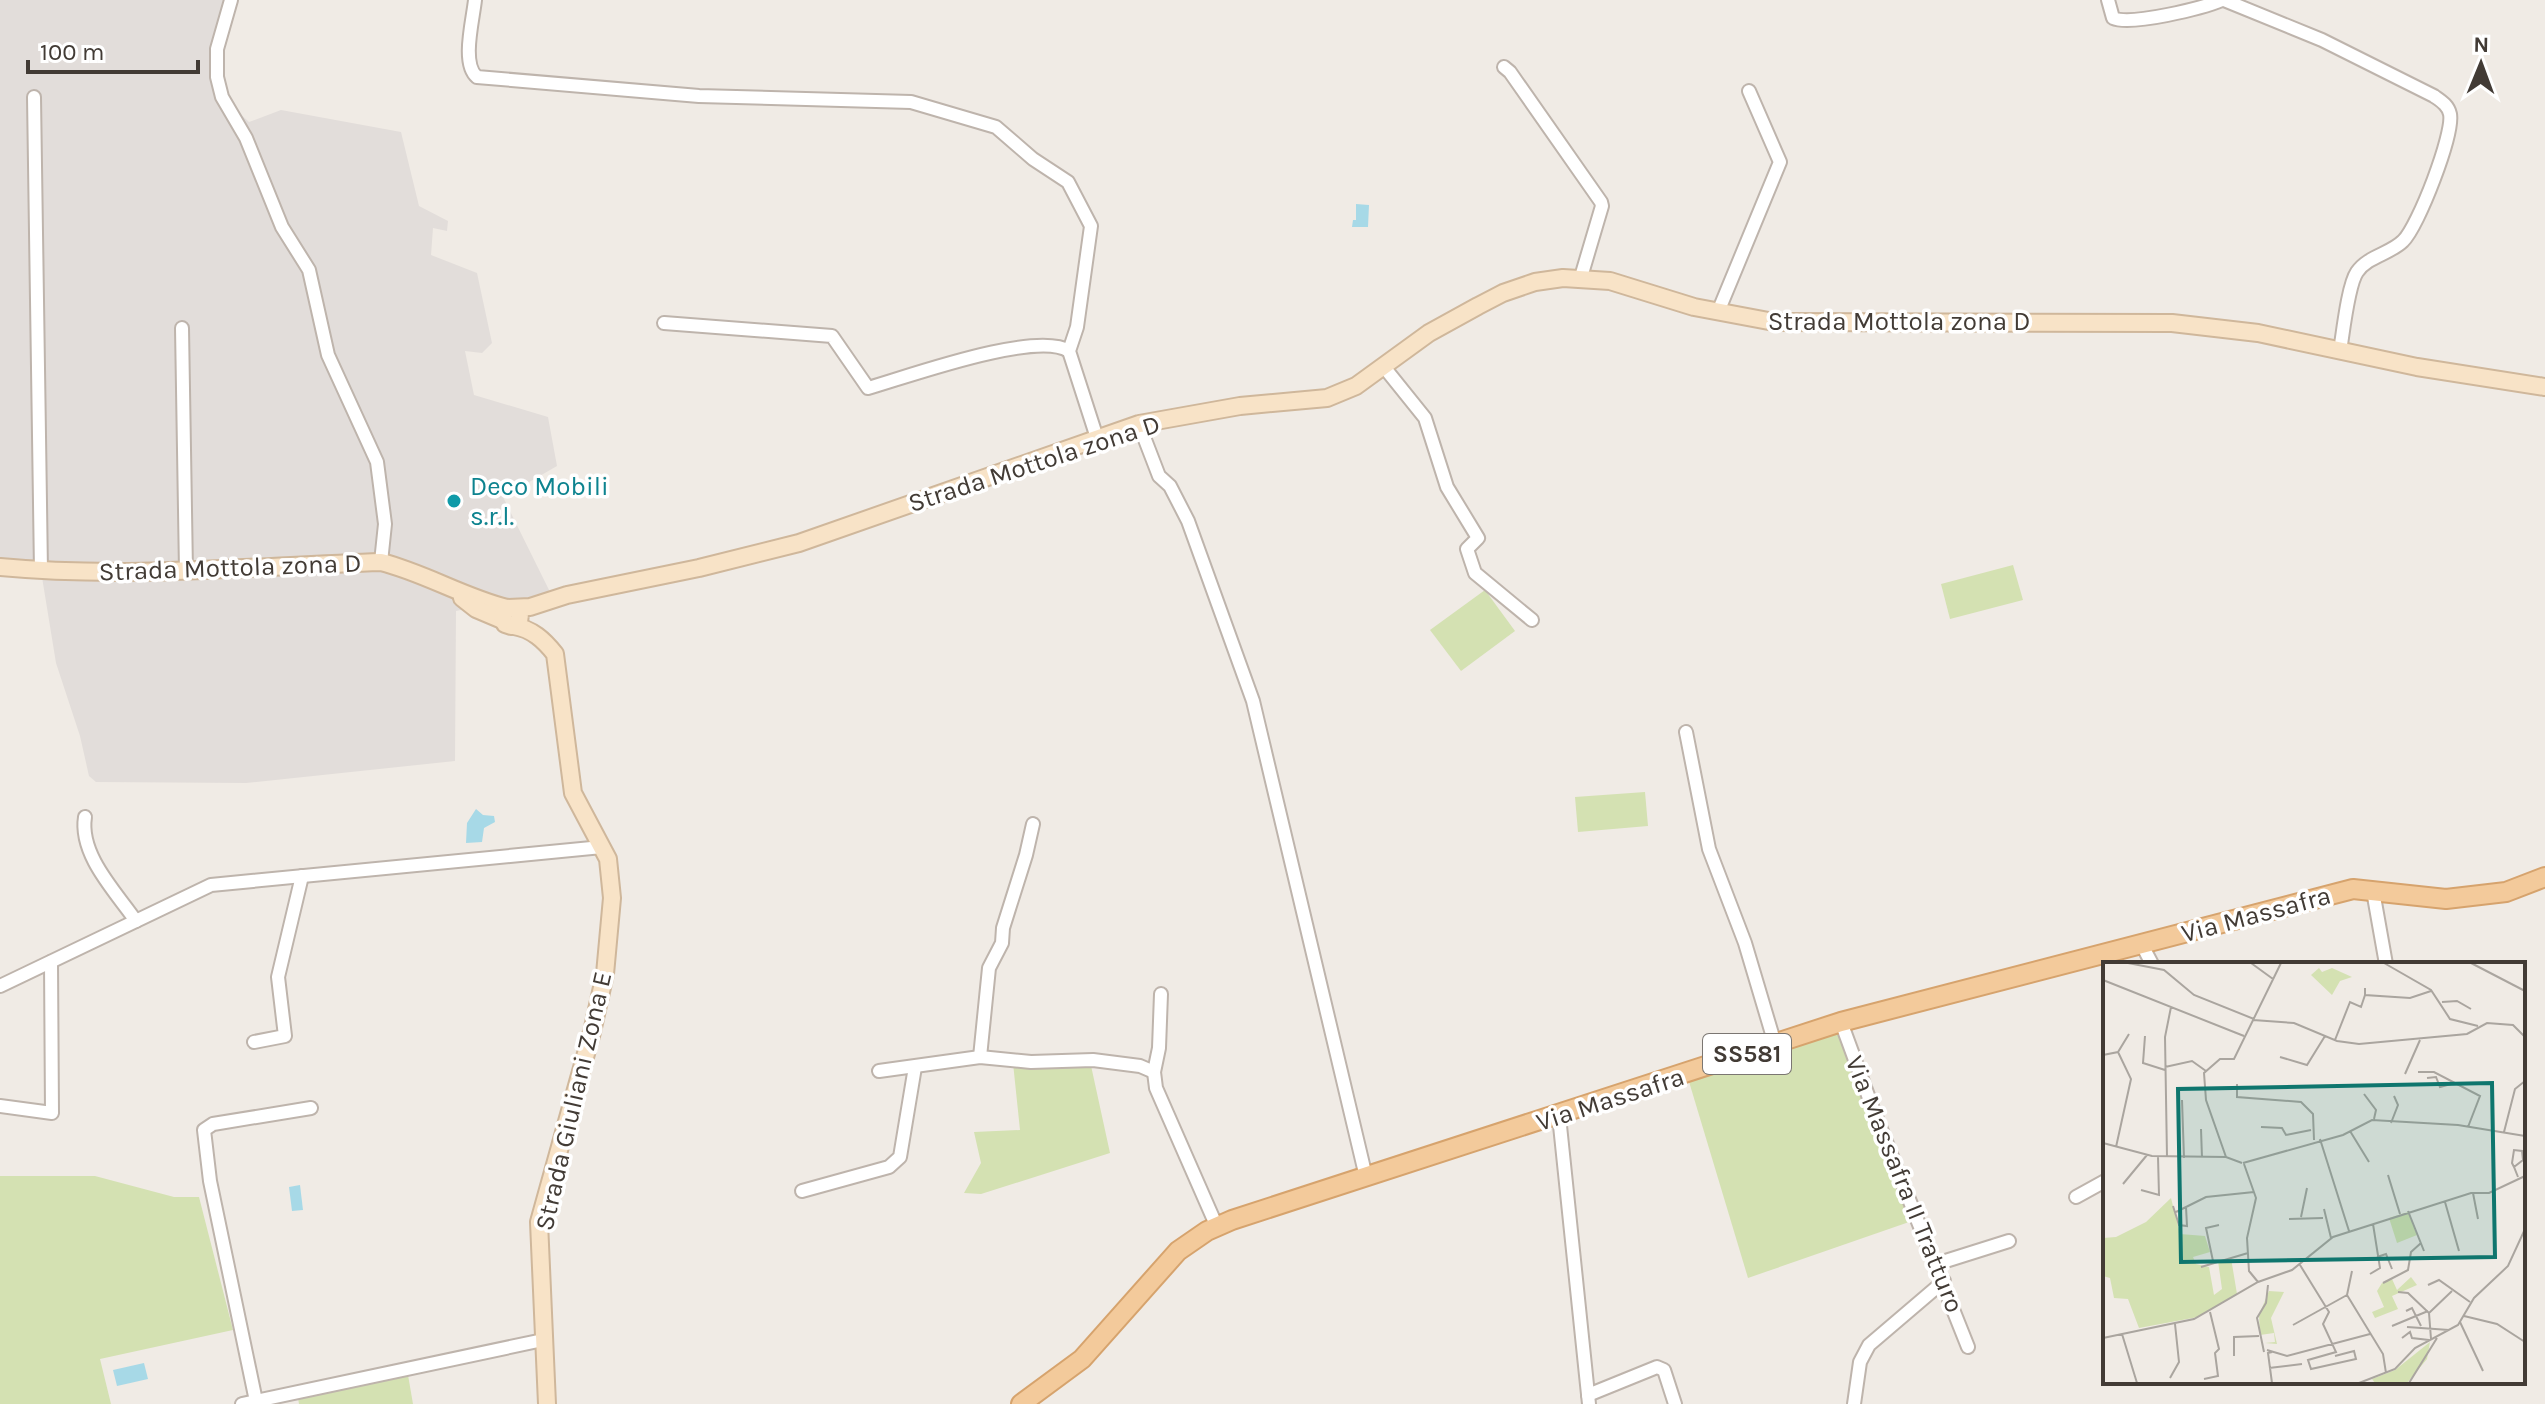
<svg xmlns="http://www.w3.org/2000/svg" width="2545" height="1404" viewBox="0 0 2545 1404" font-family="Karla,sans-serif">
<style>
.industrial{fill:#e2ddda}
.green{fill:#d4e1b2}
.water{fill:#a7d9e7}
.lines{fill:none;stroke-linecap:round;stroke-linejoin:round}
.street-casing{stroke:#beb4ac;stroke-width:16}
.secondary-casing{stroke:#cfb79b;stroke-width:20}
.primary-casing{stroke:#d6a36d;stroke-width:22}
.street{stroke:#fff;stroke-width:12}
.secondary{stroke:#f8e3c7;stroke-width:16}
.primary{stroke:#f3ca9b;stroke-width:18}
.culture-dot{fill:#0f9aa8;stroke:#fff;stroke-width:3}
.labels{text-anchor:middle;stroke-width:7;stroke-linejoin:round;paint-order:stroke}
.shield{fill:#fff;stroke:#7b7672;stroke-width:2}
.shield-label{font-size:24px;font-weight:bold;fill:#423b35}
.street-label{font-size:26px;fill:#423b35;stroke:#fff}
.culture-label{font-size:26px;fill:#0d838f;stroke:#fff;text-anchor:start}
.inset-road{fill:none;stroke:#aaa59f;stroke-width:2}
.view{fill:#0f766e;fill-opacity:0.15;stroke:#0f766e;stroke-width:4}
.inset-edge{fill:none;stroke:#423b35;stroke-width:4}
</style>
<rect width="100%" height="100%" fill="#f0ebe5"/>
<path class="industrial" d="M0,0h231l-9,27v70l27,25 32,-12 120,22 18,74 29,15 -1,10 -14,-3 -2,27 46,18 15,70 -10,10 -17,-2 9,44 74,22 9,49 -54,31 48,97 -21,13 -36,-4 -38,8 -1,150 -209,22 -150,-1 -7,-6 -9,-40 -24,-73 -15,-92 -41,-5z"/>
<g class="green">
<path d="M2013,565l10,35 -73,19 -9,-35z"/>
<path d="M1485,590l30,41 -54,40 -31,-41z"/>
<path d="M1645,792l3,34 -70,6 -3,-35z"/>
<path d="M1840,1028l72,193 -164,57 -61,-203z"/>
<path d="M1090,1061l20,92 -129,41 -17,-1 17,-30 -7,-31 46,-2 -7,-67z"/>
<path d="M0,1176h95l79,21h25l34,133 -133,29 11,45h-111z"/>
<path d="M408,1375l5,29h-114l-1,-6z"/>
</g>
<g class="water">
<path d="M1356,204l13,1 -1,22h-16l1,-7h3z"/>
<path d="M476,809l7,6 11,1 1,6 -11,6 -2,14 -16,1 1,-20z"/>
<path d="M300,1185l3,25 -11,1 -3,-24z"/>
<path d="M144,1363l4,16 -31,7 -4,-16z"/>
</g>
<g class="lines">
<g class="street-casing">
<g id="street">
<path d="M231,0l-14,49v28l5,20 24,41 36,89 27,43 19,85 49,107 8,62 -4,38"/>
<path d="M475,0c-2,20 -14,64 2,77l222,19 212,6 85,25 37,32 35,23 23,44 -14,101 -8,24 28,87"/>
<path d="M2108,0l5,18c18,8 90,-10 109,-18"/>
<path d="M2224,0l98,40 112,56c7,5 14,9 16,18 4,20 -32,113 -47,127 -13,13 -35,15 -46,31 -9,13 -14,61 -17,79"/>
<path d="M1504,67l6,5 91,130 1,4 -21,71"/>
<path d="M34,97l7,474"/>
<path d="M1718,312l62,-150 -31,-71"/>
<path d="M664,323l168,13 36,52c39,-11 168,-58 201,-37"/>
<path d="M182,328l4,243"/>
<path d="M1384,367l41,51 22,69 31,51 -11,11 8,24 57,47"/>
<path d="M1139,424l20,52 11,10 18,35 65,180 113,476"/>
<path d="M1686,732l23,117 36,94 30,101"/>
<path d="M85,817c-6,38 31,75 51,104"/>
<path d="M2373,891l13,73"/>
<path d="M2142,945l10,19"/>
<path d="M0,986l211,-101 391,-38"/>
<path d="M1161,994l-2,54 -5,24 2,16 61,139"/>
<path d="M1841,1022l32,87 95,238"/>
<path d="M254,1042l31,-6 -7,-59 24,-101"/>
<path d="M980,1057l9,-89 13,-25 1,-15 23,-73 7,-31"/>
<path d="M879,1071l101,-14 51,5 62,-2 47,6 14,6"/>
<path d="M0,1106l52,7 -1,-151"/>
<path d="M1559,1116l30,288"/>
<path d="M802,1191l87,-24 11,-10 15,-90"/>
<path d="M2076,1197l29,-16"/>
<path d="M1936,1264l73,-23"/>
<path d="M1588,1395l69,-28 7,3 11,34"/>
<path d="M256,1401l-46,-220 -6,-51 9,-6 98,-16"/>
<path d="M242,1404l301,-64"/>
<path d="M1854,1404l6,-42 9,-17 75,-64"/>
</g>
</g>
<g class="secondary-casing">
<g id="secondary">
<path d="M0,567c127,12 254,-1 381,-5 44,11 82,35 126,46"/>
<path d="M462,598l14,11 26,11"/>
<path d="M516,610l4,4 -1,8 -8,4 -6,-2 -3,-8 5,-8 23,-1 37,-12 132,-27 100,-25 340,-119 101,-18 87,-8 29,-12 73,-53 49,-27 25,-13 32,-11 28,-4 47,3 84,26 80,15 398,1 86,10 159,34 128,20"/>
<path d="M514,626c18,3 30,14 41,28l18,139 35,66 4,39 -7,76 -13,58 -53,190 8,182"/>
</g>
</g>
<g class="primary-casing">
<path id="primary" d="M1021,1404l61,-45 96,-108 29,-20 25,-11 609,-198 512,-133 93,10 60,-7 39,-15"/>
</g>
<use href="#street" class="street"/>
<use href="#secondary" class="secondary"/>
<use href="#primary" class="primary"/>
</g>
<circle class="culture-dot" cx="454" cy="501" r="8"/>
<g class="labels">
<rect class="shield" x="1703" y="1034" width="88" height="40" rx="6"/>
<g class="shield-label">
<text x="1747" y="1062">SS581</text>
</g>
<g class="street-label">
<text x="1899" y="330">Strada Mottola zona D</text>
<text transform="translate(1034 463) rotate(-18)" y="9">Strada Mottola zona D</text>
<text transform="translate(230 567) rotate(-2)" y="9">Strada Mottola zona D</text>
<text transform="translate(2256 914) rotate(-15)" y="9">Via Massafra</text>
<text transform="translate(1610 1099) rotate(-18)" y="9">Via Massafra</text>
<text transform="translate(573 1101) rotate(-77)" y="9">Strada Giuliani Zona E</text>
<text transform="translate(1905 1184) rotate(68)" y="9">Via Massafra II Tratturo</text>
</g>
<g class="culture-label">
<text x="470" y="495">Deco Mobili<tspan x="470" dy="30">s.r.l.</tspan></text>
</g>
</g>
<g transform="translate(2103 962)">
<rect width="422" height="422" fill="#f0ebe5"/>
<path d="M216,6l3,4 10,-4 20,9 -12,4 -8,14 -21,-20zM68,236l9,36 25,2 5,16 -17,5 3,7 13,3 5,28 8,-6 -4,-28 13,-3 6,36 -39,23 -59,11 -11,-29 -14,-1 -4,-20 -7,-2v-38l13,-1 30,-15zM305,250l9,23 -20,8 -8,-25zM308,315l6,8 -25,11 6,13 -23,9 -3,-6 12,-5 -7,-16 5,-8 10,-4 5,11zM166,329l15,1 -13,26 6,26 -12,-1 10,-1 -1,-9 -14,2 -1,-20zM327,380l-3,17 -20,24h-32l-3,-4 23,-9z" fill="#d4e1b2"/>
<path class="inset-road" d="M25,1l36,7 30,25 60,24M148,1l22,16M281,1l47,27 19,29 28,7M368,1l54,28M0,18l141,56M262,26v7l45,3 21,-7M339,40l15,-1 14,8M150,58l41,3 43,18 22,3 108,-10 20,-11 26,2 12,12M42,74l-2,27 22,7M232,78l15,-38 11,5 4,-12M0,93l15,-3 11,-18M177,95l27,8 18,-29M62,105l27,-6 14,10M315,110h16l46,24 -12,31M302,112l15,-34M324,116l9,-1 4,10 11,-3M134,122v13l64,5 12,12 1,26M261,132l12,16 -2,9M79,138l2,58M288,161l7,-18 -4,-9M158,165l21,1 4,7 25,-5M98,167l1,29M247,169l19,31M401,170l11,-43 10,-8M217,177l29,92M0,181l49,13 74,1 16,6M13,185l15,-68 -13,-27M64,195l-2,-120 6,-30M123,195l-20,-57 -2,-27 16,-14h14l47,-96M140,201l100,-28 29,-15 86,5 67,11M141,202l12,34 -9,40 2,33 9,11M411,205l9,-7 -1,-9 -8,-1 -2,13 2,4 4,10M285,213l12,39M20,222l24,-29M38,228l18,5 -1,-38M370,231l5,26M342,240l14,49M70,244l6,19 8,1 -1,-19M221,247l7,29M305,249l16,40M73,250l30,-15 48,-5M198,255l6,-29M186,257l34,-1M274,295l9,-3 6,15M110,299l-7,-33 13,-3M197,303l29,47 -6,12 13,28 -28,8 3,9 45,-10 -2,-8 -19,5M98,305l47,-14M267,312l10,-6 -7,-44M280,321l25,-13 3,-18 10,-9M325,323l11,-5 31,22M295,330l10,1 21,20 2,26M244,333l36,59 3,19M244,333l5,-24M303,349l6,-3 9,18M326,351l23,-22M361,354l33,8 28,18M357,360l23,49M190,363l54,-30M289,364l36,-15M304,365l42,3M19,372l15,49M0,376l91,-19 64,-37 34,-12 41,-33 138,-44h18l36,-17M299,376l8,-6 2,6 17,2M164,388l20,6 83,-22M161,390l-7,-34 9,-15 2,-18M131,394v-19l25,-1M166,406l33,-4M67,416l9,-16 -4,-38M101,417l14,-3 -3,-23 4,-4 -9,-37M169,421l-4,-30 4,-1M256,421l36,-14 20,-21 43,-23 16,-27 34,-32 17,-37M306,421l28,-45"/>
<path class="view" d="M389,121l3,174 -314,5 -3,-173z"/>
<rect width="422" height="422" class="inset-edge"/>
</g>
<g transform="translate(2481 64) rotate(1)" stroke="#ffffff" stroke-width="6" paint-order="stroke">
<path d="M0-6L14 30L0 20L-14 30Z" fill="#423b35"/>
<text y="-12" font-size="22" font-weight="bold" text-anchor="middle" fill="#423b35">N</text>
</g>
<path d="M28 60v12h170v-12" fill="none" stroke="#423b35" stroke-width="4"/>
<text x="40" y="60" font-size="24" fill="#423b35" stroke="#ffffff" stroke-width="6" paint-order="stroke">100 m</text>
</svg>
